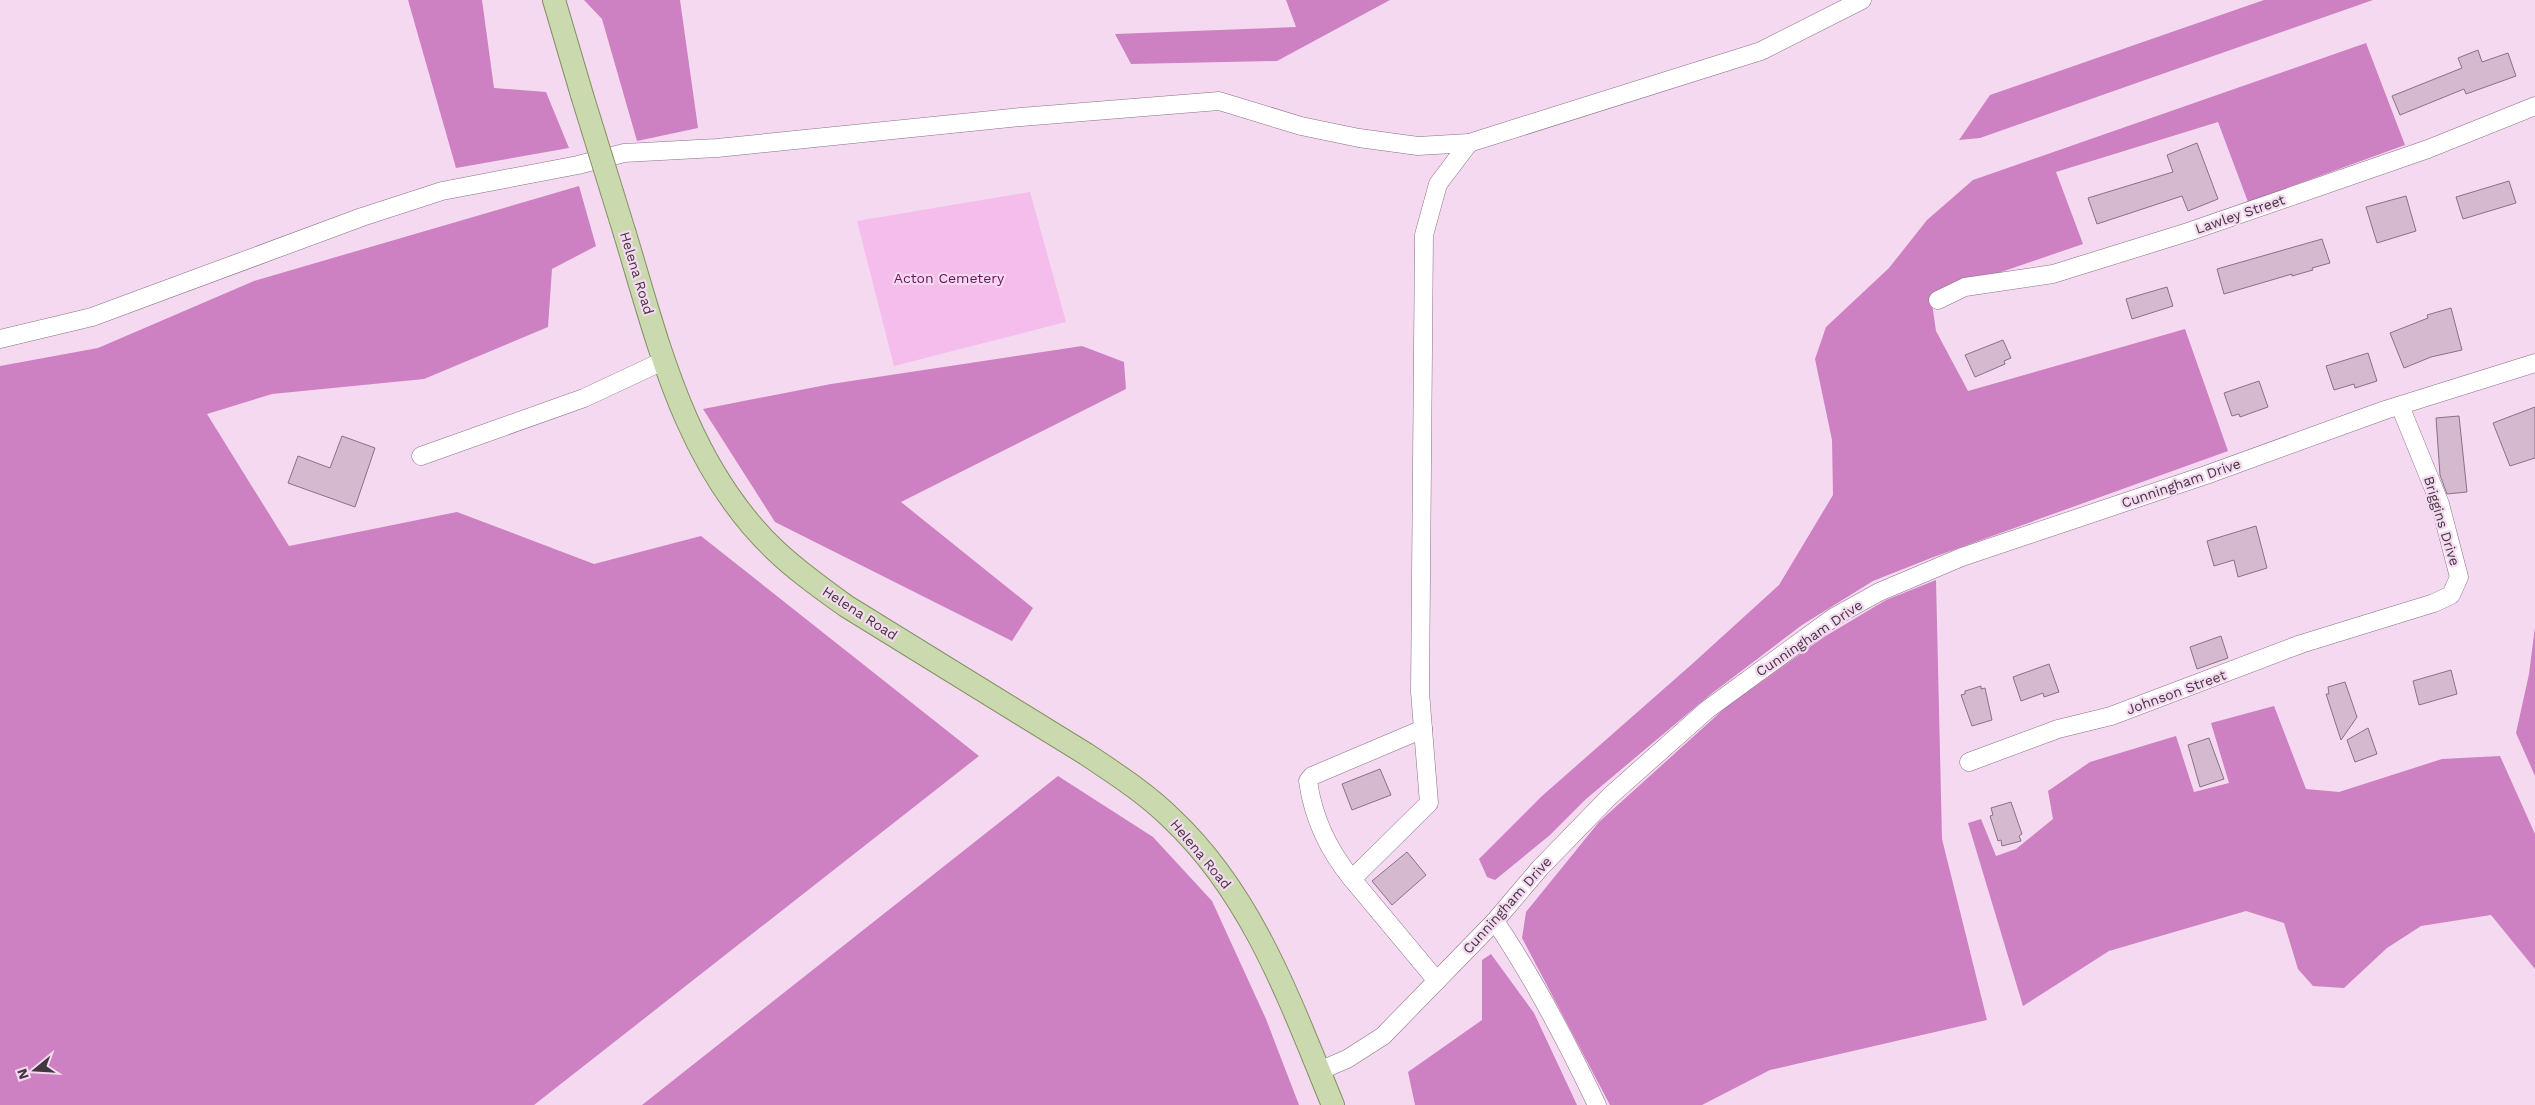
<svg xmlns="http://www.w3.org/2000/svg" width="2535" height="1105" viewBox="0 0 2535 1105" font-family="'Work Sans',sans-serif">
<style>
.green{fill:#f4bdeb}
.forest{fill:#cd80c2}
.building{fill:#d4b9cf;stroke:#8a7186}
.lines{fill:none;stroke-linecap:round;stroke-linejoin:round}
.minor-casing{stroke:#897085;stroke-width:19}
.major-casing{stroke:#839164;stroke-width:24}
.minor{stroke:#fff;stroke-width:18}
.major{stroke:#cadaae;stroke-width:22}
.major-bridge-casing{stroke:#839164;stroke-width:24;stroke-linecap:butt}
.major-bridge{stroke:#cadaae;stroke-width:22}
.labels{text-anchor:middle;stroke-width:4.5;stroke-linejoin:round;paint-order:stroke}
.street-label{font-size:14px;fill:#423740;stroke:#f5d9f0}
.park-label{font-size:14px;fill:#6d0e65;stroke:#f5d9f0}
</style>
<rect width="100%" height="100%" fill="#f5d9f0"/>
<path class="green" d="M1030,192l36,130 -172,44 -37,-145z"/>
<g class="forest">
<path d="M408,0h74l12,88 52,4 23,56 -113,20z"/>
<path d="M584,0h96l18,128 -61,13 -35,-122z"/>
<path d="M1286,0h104l-113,61 -146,3 -16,-30 181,-7z"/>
<path d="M2264,0h109l-393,138 -21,2 31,-45z"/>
<path d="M2366,43l39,102 -157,57 -30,-80 -162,50 27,72 -152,52 5,35 32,60 217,-62 43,122 -297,107 -58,23 -71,44 -91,69 -125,105 -36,36 -55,45 -8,-3 -8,-18 63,-63 149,-131 88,-80 54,-90 -1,-55 -17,-81 11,-32 63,-59 38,-48 46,-40z"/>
<path d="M579,186l17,60 -44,23 -4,58 -124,52 -152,15 -65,20 82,132 168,-34 137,52 107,-28 278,220 -445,349h-534v-739l98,-18 156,-67z"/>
<path d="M1082,346l42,16 2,27 -225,113 132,106 -21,33 -237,-119 -72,-113 128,-25z"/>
<path d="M1936,580l6,259 45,181 -217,50 -68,35h-92l-88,-167 4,-26 73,-90 126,-114 99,-71 62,-37z"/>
<path d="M2535,627v149l-19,-43 13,-59z"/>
<path d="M2274,706l32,83 33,3 103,-33 58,-3 35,78v135l-44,-54 -70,11 -34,22 -43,40 -31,-2 -15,-17 -14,-46 -38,-12 -137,40 -86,55 -55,-183 13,-4 15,37 20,-7 37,-30 -5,-28 42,-29 86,-26 18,56 35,-9 -18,-60z"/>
<path d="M1058,776l95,61 59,64 54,118 33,86h-657z"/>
<path d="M1491,954l43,59 43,92h-162l-7,-33 74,-52v-60z"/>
</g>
<g class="building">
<path d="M2478,50l4,12 26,-9 8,23 -50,18 -2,-5 -64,26 -8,-19 70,-28 -4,-10z"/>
<path d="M2197,143l21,56 -30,12 -6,-15 -85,28 -9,-26 85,-26 -6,-17z"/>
<path d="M2509,181l7,22 -53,16 -7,-22z"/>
<path d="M2406,196l10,35 -39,12 -11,-36z"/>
<path d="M2322,239l8,24 -18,5 1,2 -21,6v-2l-68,20 -7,-25z"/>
<path d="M2167,287l6,19 -41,13 -6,-20z"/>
<path d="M2451,308l11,42 -31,7 -27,11 -14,-35 38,-15 -1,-3z"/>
<path d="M2003,340l8,18 -7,3 1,3 -30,13 -10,-22z"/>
<path d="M2368,353l9,28 -22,7 -1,-4 -20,6 -8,-24z"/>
<path d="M2259,381l9,26 -28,10 -1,-3 -7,2 -8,-23z"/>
<path d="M2535,407v51l-25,8 -17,-43z"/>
<path d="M2459,416l8,76 -20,2 -7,-19 -4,-57z"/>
<path d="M342,436l33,12 -20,59 -67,-24 10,-27 32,12z"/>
<path d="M2256,526l11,42 -29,9 -4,-17 -20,6 -7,-25z"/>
<path d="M2221,636l7,22 -31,11 -7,-22z"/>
<path d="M2049,664l10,28 -15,5 -1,-4 -22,8 -8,-24z"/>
<path d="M2451,670l6,24 -38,11 -6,-24z"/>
<path d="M2345,682l12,35 -16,23 -15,-46h3l-1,-7z"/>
<path d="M1981,686v3l4,-1 7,32 -20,6 -11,-31 4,-1v-3z"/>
<path d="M2368,728l9,26 -22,8 -8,-22z"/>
<path d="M2209,738l15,41 -24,8 -12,-42z"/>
<path d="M1380,769l11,26 -39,15 -10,-26z"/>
<path d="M2011,802l11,32 -3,2 2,5 -19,5 -1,-6 -3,1 -8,-25 3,-1 -2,-7z"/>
<path d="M1407,852l19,23 -34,30 -20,-24z"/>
</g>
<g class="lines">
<g class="minor-casing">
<g id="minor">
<path d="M1938,300l27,-13 88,-13 135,-42 240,-83 107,-43"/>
<path d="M0,339l92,-22 270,-100 80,-26 136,-26 46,-12 93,-5 304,-31 198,-16 82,25 58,12 59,8 51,-3 292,-92 101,-51"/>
<path d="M421,456l163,-58 79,-37"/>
<path d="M1969,762l89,-33 53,-13 190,-72 133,-41 17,-8 8,-18 -19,-73 -40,-98"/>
<path d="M1352,879c-23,-28 -39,-62 -44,-98l4,-5 111,-47"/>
<path d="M1495,921c39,58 72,121 102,184"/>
<path d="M1437,981l-85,-102 77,-76 -9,-111 4,-457 14,-51 31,-41"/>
<path d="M1319,1071l28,-12 36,-23 112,-115 45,-53 70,-72 98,-87 126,-92 45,-25 83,-35 244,-82 179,-65 150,-47"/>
</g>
</g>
<g class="major-casing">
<g id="major">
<path d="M554,0l28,95"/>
<path d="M625,234c34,112 61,231 150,316 22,21 46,38 71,56l240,148c30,20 61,40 87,66 81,77 118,184 160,285"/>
</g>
</g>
<use href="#minor" class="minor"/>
<use href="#major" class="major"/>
<g class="major-bridge-casing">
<path id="major-bridge" d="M582,95l43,139"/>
</g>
<use href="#major-bridge" class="major-bridge"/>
</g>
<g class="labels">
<g class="street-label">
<text transform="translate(2240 214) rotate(-19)" y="5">Lawley Street</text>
<text transform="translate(637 273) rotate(73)" y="5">Helena Road</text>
<text transform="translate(2181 483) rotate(-19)" y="5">Cunningham Drive</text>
<text transform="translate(2442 521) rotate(73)" y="5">Briggins Drive</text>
<text transform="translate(860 613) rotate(33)" y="5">Helena Road</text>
<text transform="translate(1809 638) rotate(-34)" y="5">Cunningham Drive</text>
<text transform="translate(2176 692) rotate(-20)" y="5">Johnson Street</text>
<text transform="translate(1201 854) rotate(50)" y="5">Helena Road</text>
<text transform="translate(1507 905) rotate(-48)" y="5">Cunningham Drive</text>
</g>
<g class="park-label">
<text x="949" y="283">Acton Cemetery</text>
</g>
</g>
<g transform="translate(35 1070) rotate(252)" stroke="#f5d9f0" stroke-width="4" paint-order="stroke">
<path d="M0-4L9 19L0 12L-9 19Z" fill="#423740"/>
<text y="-8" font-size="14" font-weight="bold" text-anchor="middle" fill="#423740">N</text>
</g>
</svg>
